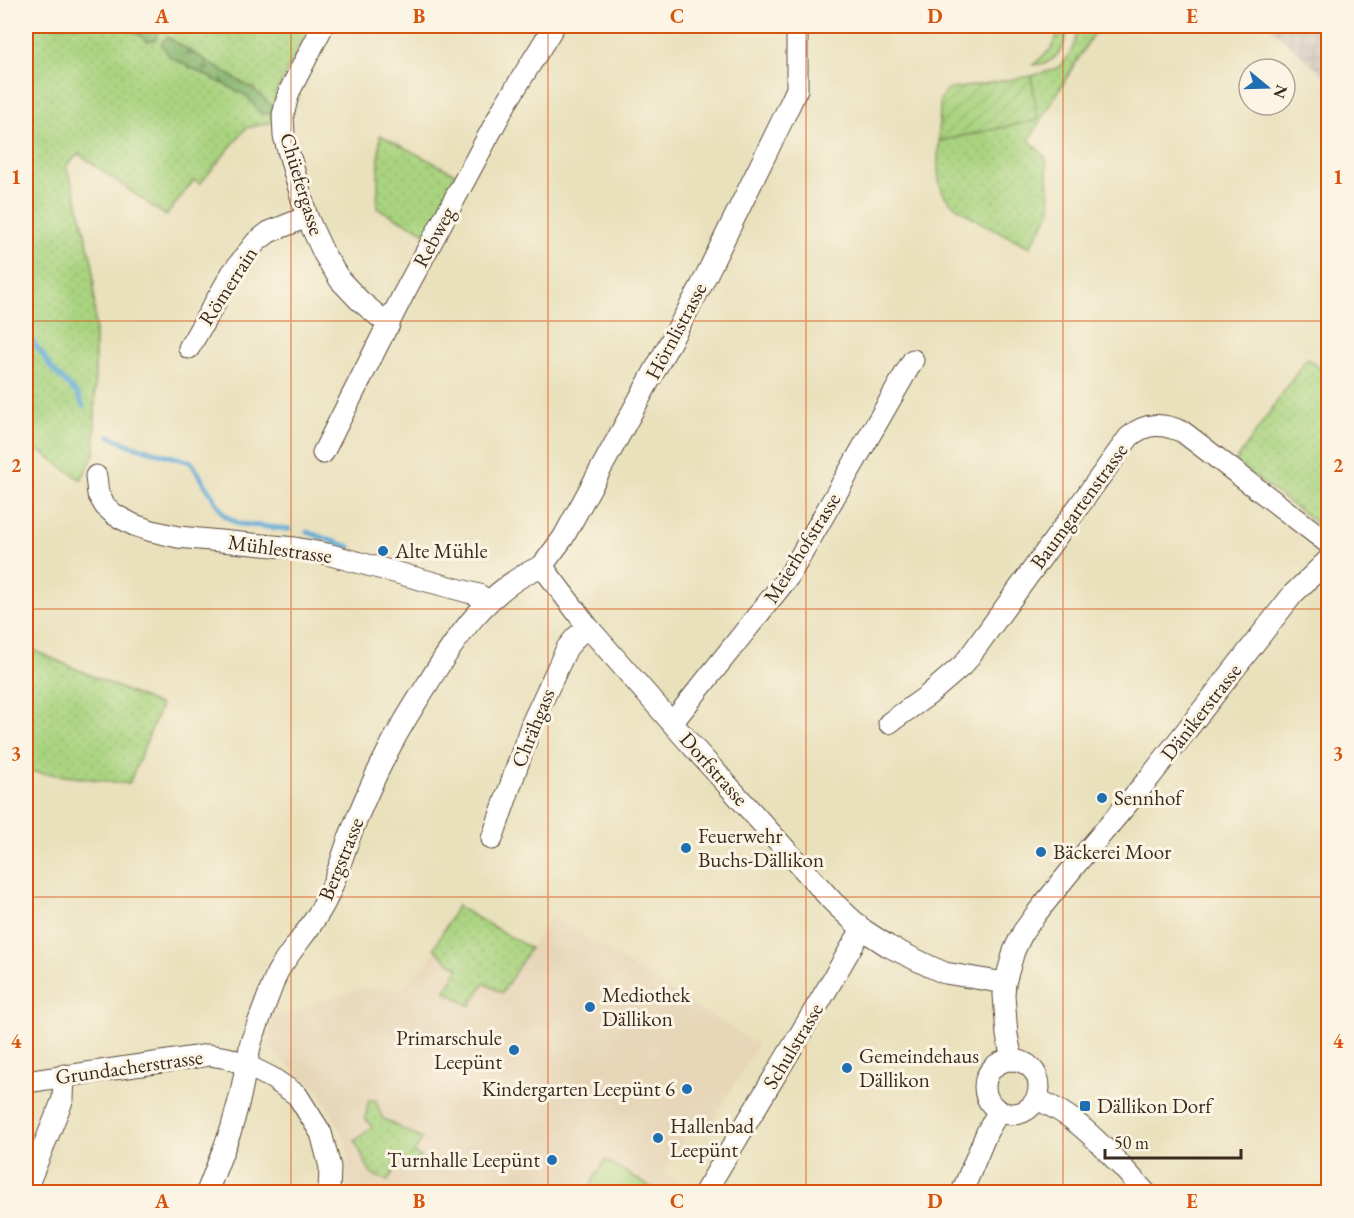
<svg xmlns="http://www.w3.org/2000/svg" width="1354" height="1218" viewBox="0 0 1354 1218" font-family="'EB Garamond',serif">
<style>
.built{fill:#e6d5b7}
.industrial{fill:url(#industrial-grid)}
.grass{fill:url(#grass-dots);stroke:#727e4e;stroke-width:1.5}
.forest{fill:url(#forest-firs);stroke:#607046;stroke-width:1.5}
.garden{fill:url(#garden-furrows);stroke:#727e4e;stroke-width:1.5}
.pitch{fill:#a9d37f;stroke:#727e4e;stroke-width:1.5}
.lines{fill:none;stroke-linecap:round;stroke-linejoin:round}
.stream{stroke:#5ea9d6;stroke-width:5}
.minor-casing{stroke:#554536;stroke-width:23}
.minor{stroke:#fff;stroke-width:21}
.grid{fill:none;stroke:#d7540e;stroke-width:1.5;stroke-opacity:0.55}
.poi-dot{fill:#1f6fb2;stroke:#fcf5e5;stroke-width:2}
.labels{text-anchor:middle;stroke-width:6;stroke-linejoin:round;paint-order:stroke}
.street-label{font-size:21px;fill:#3b2a1e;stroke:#fcf5e5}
.poi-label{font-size:21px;fill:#3b2a1e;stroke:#fcf5e5;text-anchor:start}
.neatline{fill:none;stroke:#d7540e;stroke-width:2}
.grid-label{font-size:20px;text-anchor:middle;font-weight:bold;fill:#d7540e}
</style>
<defs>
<pattern id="industrial-grid" width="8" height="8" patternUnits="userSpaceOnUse" patternTransform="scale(1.5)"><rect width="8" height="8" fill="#cac3b8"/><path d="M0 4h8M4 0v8" fill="none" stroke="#aea89e"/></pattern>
<pattern id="grass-dots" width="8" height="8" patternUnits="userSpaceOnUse" patternTransform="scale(1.5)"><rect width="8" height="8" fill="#a9d37f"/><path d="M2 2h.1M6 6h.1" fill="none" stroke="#92b56d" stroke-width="1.8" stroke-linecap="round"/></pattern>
<pattern id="forest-firs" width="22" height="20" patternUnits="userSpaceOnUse" patternTransform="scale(1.5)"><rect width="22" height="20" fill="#86b56e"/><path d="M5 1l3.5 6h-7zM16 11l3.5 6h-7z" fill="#6f935a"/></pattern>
<pattern id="garden-furrows" width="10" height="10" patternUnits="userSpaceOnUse" patternTransform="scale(1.5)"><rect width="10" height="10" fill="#a9d37f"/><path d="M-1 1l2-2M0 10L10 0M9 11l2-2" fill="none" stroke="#92b56d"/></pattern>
</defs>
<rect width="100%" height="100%" fill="#fcf5e5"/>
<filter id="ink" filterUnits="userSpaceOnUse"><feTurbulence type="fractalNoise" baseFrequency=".0167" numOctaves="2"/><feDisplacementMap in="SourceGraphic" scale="12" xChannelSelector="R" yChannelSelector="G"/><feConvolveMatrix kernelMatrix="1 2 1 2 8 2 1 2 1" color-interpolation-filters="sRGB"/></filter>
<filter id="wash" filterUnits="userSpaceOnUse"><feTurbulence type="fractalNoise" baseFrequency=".008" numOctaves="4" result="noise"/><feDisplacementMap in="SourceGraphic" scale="24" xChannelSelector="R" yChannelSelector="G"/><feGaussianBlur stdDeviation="1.35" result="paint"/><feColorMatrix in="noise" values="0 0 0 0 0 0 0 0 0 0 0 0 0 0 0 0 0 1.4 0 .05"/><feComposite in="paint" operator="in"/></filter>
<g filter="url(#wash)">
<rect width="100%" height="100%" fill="#e9e0bc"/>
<path class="built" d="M455,911l72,41 25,-36 205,129 -45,77 -21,5 -28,46 29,17 -2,2h-344l1,-50 -28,-51 -43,-36 -8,-12 3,-23 64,-23 26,-8h35l7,-3 24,-24z"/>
<path class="industrial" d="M1269,26h59v53z"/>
<g class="grass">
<path d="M26,26h101l20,15 12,-10 -7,-5h158l-33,65 -4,16 -20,-18 -86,-52 -6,7 9,13 77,39 14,18 11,-1 -2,10 -24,5 -46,56 -6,-4 -28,36 -87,-62 -13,12 10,29 17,71 2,54v133l-14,27 -43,-30 -12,28v-166l9,-7 -9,-4z"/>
<path d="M1060,26h9c-2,13 -8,30 -21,36 -4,2 -10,2 -15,3l19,-17z"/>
<path d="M1078,26h20l-69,114 17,18 5,52 -21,37c-20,-10 -77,-35 -87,-54 -7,-14 -5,-37 -4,-52l98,-21 -6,-44c7,-3 18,-4 24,-7 17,-10 20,-26 23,-43z"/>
<path d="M380,135l78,40 -30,59 -51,-26z"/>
<path d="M1307,358l21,16v152l-12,-3 -81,-61z"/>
<path d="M26,647l135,59 -32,78 -103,-13z"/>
<path d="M457,906l73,42 -28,45 -18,-10 -14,23 -25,-15 14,-23 -14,-9 -11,-11z"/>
<path d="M369,1100h7l6,18 40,21 -8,14 7,4 -6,9 -14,-8 -13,23 -17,-7 -16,-33 17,-14 -7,-9z"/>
</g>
<g class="forest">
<path d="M127,26h25l7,5 -4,9 -8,1z"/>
<path d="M167,37l86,52 20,18 -1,6 -11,1 -14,-18 -77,-39 -9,-13z"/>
</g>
<path class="garden" d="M1031,76l7,44 -99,21 1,-40 6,-11z"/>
<path class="pitch" d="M605,1160l54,32h-73z"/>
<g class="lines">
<g class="stream">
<path d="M26,333l15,19 10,16 27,27 5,11"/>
<path d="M110,436l19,9 62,17 34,54 14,8 50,5"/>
<path d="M307,532l43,15"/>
</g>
</g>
</g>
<g filter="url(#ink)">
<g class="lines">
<g class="minor-casing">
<g id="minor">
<path d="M323,26l-34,66 -6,23 1,21 23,81 17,37 16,26 19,20 30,25"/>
<path d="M189,348l43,-75 24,-31 13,-10 38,-15"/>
<path d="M323,453l80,-158 102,-190 49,-79"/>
<path d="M96,476l2,18 7,12 10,9 19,10 18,6 26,6 117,11 32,6 152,41 9,6"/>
<path d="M542,566l46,61 98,112 147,163 29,27 26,17 43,21 14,6 60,10"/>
<path d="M542,566l21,-28 138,-252 80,-163 16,-34v-63"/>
<path d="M672,723l117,-147 124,-216"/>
<path d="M889,723l38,-27 37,-32 165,-227c17,-15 34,-14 54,-5l145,111"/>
<path d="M492,839l40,-116 35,-75 9,-11 12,-10"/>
<path d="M1012,1060l-5,-25 -3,-40 1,-12 9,-32 9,-19 13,-18 41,-51 73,-86 143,-183 35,-34"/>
<circle cx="1012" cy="1087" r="27"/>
<path d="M26,1082l183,-27 19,3 18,7 26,13 25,17 24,38 9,34 -1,25"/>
<path d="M1037,1099c12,6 25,12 36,21 27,21 49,47 72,72"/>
<path d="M26,1189l37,-90 1,-24"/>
<path d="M207,1192l24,-62 9,-33 11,-55 26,-69c15,-26 38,-48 50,-75 9,-19 15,-40 22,-60 11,-28 23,-56 37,-83 11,-23 25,-45 39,-67 30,-49 62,-99 117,-122"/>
<path d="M705,1192l115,-191 42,-72"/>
<path d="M962,1192l25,-60 12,-21"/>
</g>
</g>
<use href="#minor" class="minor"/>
</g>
</g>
<path class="grid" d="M291,26v1166M548,26v1166M806,26v1166M1063,26v1166M26,321h1302M26,609h1302M26,897h1302"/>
<g class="poi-dot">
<circle cx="383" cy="551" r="6"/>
<circle cx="1102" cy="798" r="6"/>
<circle cx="686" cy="848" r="6"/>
<circle cx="1041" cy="852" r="6"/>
<circle cx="590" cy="1007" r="6"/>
<circle cx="514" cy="1050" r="6"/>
<circle cx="847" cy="1068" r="6"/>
<circle cx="687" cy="1089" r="6"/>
<rect x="1079" y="1100" width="12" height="12" rx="3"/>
<circle cx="658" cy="1138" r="6"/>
<circle cx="552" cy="1160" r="6"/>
</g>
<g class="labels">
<g class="street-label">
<text transform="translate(302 184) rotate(73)" y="7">Chüefergasse</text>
<text transform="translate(434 237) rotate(-62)" y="7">Rebweg</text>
<text transform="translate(228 286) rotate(-57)" y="7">Römerrain</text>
<text transform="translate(676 331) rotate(-62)" y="7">Hörnlistrasse</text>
<text transform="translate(1079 506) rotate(-54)" y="7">Baumgartenstrasse</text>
<text transform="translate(802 548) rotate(-58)" y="7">Meierhofstrasse</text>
<text transform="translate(280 549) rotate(8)" y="7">Mühlestrasse</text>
<text transform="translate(1201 712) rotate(-52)" y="7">Dänikerstrasse</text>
<text transform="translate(533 728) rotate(-68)" y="7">Chrähgass</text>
<text transform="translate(714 769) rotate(48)" y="7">Dorfstrasse</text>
<text transform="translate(341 859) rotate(-68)" y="7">Bergstrasse</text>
<text transform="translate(793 1046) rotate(-59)" y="7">Schulstrasse</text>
<text transform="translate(129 1067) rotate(-8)" y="7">Grundacherstrasse</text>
</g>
<g class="poi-label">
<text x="395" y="558">Alte Mühle</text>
<text x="1114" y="805">Sennhof</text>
<text x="698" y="843">Feuerwehr<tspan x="698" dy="24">Buchs-Dällikon</tspan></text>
<text x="1053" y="859">Bäckerei Moor</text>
<text x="602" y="1002">Mediothek<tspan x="602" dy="24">Dällikon</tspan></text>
<text x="502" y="1045" text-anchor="end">Primarschule<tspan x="502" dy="24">Leepünt</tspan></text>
<text x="859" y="1063">Gemeindehaus<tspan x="859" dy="24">Dällikon</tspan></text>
<text x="675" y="1096" text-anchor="end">Kindergarten Leepünt 6</text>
<text x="1097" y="1113">Dällikon Dorf</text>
<text x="670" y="1133">Hallenbad<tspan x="670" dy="24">Leepünt</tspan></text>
<text x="540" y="1167" text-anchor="end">Turnhalle Leepünt</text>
</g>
</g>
<rect width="1354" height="1218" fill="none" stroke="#fcf5e5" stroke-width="66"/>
<g transform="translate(1267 87) rotate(109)"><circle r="28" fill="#fcf5e5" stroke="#afa495" stroke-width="1.5"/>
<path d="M0-4.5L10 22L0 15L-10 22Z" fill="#1f6fb2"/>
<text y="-9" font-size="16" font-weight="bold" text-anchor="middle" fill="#3b2a1e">N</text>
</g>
<path d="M1105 1149v9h136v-9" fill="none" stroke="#3b2a1e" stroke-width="3"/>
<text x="1114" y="1149" font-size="18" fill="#3b2a1e" stroke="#fcf5e5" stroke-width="4.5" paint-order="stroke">50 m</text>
<rect x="33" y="33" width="1288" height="1152" class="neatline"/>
<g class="grid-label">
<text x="162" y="23">A</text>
<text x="419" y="23">B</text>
<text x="677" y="23">C</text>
<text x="935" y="23">D</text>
<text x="1192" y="23">E</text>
<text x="16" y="184">1</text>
<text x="1338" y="184">1</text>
<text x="16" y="472">2</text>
<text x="1338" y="472">2</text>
<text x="16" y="760">3</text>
<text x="1338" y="760">3</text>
<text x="16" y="1048">4</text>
<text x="1338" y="1048">4</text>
<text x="162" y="1208">A</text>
<text x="419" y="1208">B</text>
<text x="677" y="1208">C</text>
<text x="935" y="1208">D</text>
<text x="1192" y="1208">E</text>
</g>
</svg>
